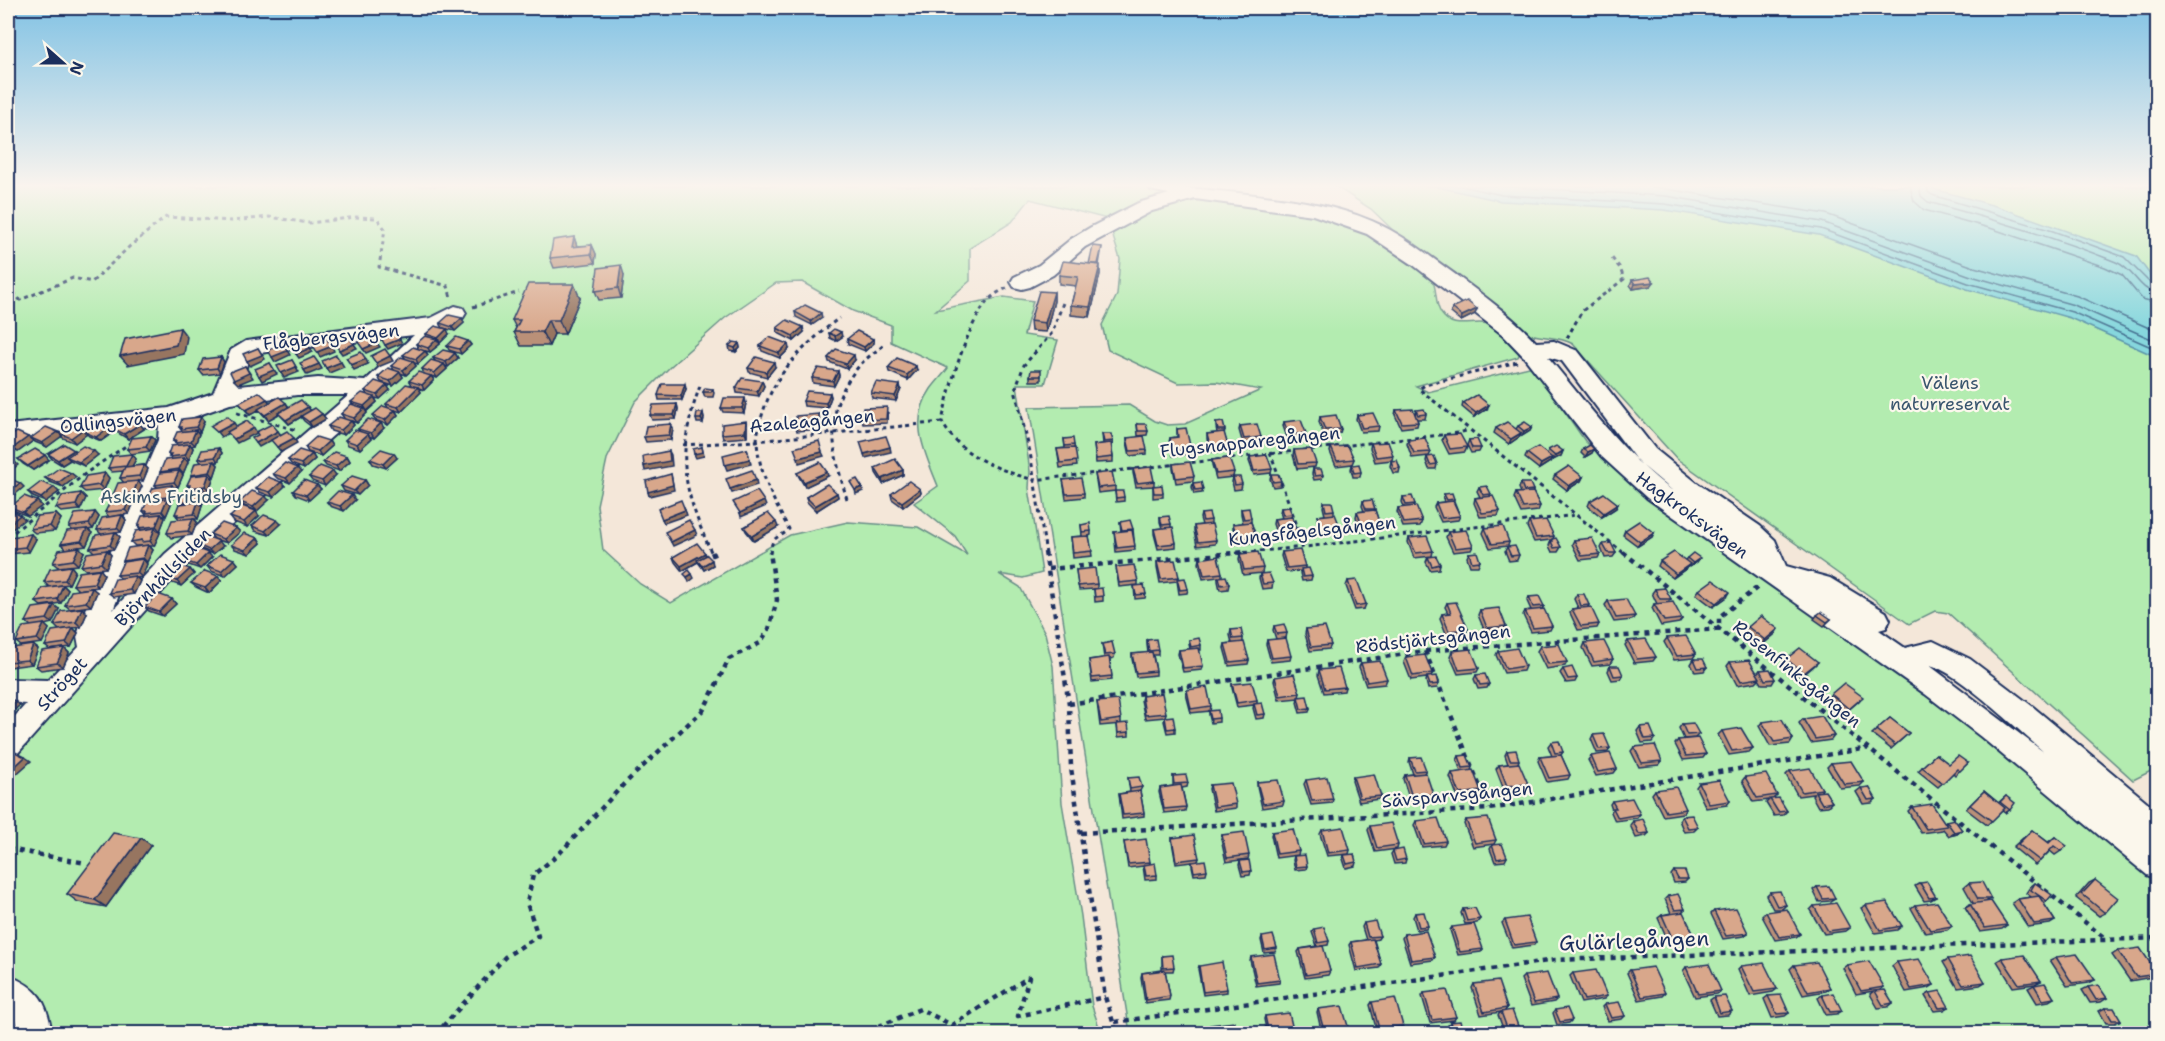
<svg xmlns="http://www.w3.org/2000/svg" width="2165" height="1041" viewBox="0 0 2165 1041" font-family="'Shantell Sans',sans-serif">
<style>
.green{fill:#b3ecb0;stroke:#678e87;stroke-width:1.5;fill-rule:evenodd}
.water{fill:#86d7dd;stroke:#5b94aa;stroke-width:1.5}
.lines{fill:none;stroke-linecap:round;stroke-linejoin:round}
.shore{stroke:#467291;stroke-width:1.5}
.minor-casing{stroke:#1b2f5e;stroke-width:4}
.path-far1{stroke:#1b2f5e;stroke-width:3;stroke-dasharray:4 4;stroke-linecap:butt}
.path{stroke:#1b2f5e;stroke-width:4.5;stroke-dasharray:5 5;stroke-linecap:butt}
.minor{fill:#fbf7ec;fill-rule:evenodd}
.wall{fill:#ba9078;stroke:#1b2f5e;stroke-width:1.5}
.shaded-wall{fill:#977561;stroke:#1b2f5e;stroke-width:1.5}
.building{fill:#d8a78b;stroke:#1b2f5e;stroke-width:1.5}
.labels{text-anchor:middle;stroke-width:4.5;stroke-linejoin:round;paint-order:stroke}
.street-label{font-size:18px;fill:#1b2f5e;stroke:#fbf7ec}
.park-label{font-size:18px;fill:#39556e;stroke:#fbf7ec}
.near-street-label{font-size:21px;fill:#1b2f5e;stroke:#fbf7ec}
</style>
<rect width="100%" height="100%" fill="#f4e7d9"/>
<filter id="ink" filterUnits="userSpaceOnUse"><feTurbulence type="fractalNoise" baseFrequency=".0167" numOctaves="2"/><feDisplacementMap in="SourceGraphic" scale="12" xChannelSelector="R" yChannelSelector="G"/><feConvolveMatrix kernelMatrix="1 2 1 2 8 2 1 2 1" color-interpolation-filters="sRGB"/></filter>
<g filter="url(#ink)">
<g class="green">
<path d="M8,186h1134l29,8 -60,26 -81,-21 -18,23 -42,26v33l-34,29 68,-13 29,4 -9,34 34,5 -13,44h-28l13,87 -1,17 13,85 -19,5 -24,-4 21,13 25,46 8,33 9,137 19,113 11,90 9,27h-1093zM802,282l51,29 38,14v17l57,26c-5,7 -12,14 -17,21 -23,33 -6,64 7,97l-24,17 41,33 12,19 -49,-28 -70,-5 -58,13 -119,68 -31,-19 -37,-34 -6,-45 10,-46 28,-57 36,-36 54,-48 51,-35z"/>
<path d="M1335,186h822v582l-24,12 -185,-167 -13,-2 -26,13 -232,-165 -104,-115c-16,-9 -33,-5 -50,-12l-123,-95 -29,-28z"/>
<path d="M1199,200c47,5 101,5 146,23 31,13 58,35 86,54 7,11 3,26 10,36 13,20 34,5 52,12 10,5 20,17 28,25l-3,7 -102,29 12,6 105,-26 52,75 54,51 180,121 151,113 187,151v153l-31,4 -996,-1 -101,-626 100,-2 26,16 12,4 18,-1 76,-34 -45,-8 -38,1 -70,-33 -6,-25 15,-30 3,-36 -9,-29 45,-22z"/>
</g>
<path class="water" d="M1433,186h490l76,21 137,49 21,28v73l-87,-39 -103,-29 -148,-54 -155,-25 -163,-9z"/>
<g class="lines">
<g class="shore">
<path d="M1461,186l41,9 163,9 156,25 147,54 104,29 86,38"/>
<path d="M1496,186l170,10 156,26 149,54 103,29 84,37"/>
<path d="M1647,186l179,28 148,53 103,29 81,36"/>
<path d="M1910,186l4,15 10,9 69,19 112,38 17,8 20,24 16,4"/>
<path d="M1919,186l2,10 7,6c63,17 127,35 188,60 19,8 21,27 42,32"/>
<path d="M1927,186l1,6 4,3 121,36 71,26 25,25 9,5"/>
</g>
<g class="minor-casing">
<g id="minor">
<path d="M1148,186c31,0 60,4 91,7 45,5 91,10 133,28 31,13 57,35 84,54 28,21 56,41 80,67l18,-1 24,10 77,98 42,34 63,43 15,14 11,26 44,12 56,34 4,8 -4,8 -7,2 26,18 28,-7 37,18 62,47 126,105v68l-11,-4 -28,-23 -138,-115 -56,-43 -278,-196 -46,-42 -77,-99 -21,-22 -91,-71 -45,-30 -54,-19 -118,-16 -43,12 -67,36 -32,28 -23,12 -8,2 -8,-2 -3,-5 3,-5 25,-12 32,-26 20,-12 47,-24 31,-9 -18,-4zM1548,357l14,4 75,100 37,31c-51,-38 -86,-87 -126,-135zM1929,665c26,4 94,69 116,88z"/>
<path d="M455,306l8,2 3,5 -3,5 -19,12 -25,27 -75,69 -161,142 -165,185 -10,4v-33l18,-20 -18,-1v-24l40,1 31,-33 -2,-11 9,-29 72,-167 1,-15 -151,17v-17l161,-17 44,-15 18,-43 15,-9 185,-23zM414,335l-49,46 -47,-3 -79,8 10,-27 10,-6zM297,395h52l-184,159 -52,56 69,-170 2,-11 -2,-8 48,-17z"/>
<path d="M8,975c31,13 39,26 44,59h-34l-3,-15 -7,-8z"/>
</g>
</g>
<g class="path-far1">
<path d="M8,286l12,14 53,-22 19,4 38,-36 36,-29 66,4 37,-4 40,6 47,-6 21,1 8,11 -6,38 69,19 3,12"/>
<path d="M1007,288c-7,3 -14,7 -19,13 -21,23 -40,90 -46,121 18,34 57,48 92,58l425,-47 10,-3"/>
<path d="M473,307l46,-15"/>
<path d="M1567,338l15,-27 42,-32 -4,-11 -9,-11"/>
<path d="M1517,362l-92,23 -6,4 206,165"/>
<path d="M700,386c-25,70 -18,101 12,168"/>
<path d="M237,413l59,17"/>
<path d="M683,445l73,-4 186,-19"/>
<path d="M1270,452l35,95"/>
<path d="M847,499c-15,-49 -25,-91 13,-134 7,-8 17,-14 25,-21"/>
<path d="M8,537l78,-64 47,-32"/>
<path d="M770,554c2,-21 9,-14 19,-25 -15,-27 -30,-56 -32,-87 0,-8 2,-15 4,-23 12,-45 42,-73 78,-101"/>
<path d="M1046,554l-16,-102 -15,-62 9,-25 28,-32 12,-33"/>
<path d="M1228,554l77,-7 272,-32"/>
</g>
<g class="path">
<path d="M712,552l2,5"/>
<path d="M1045,552l24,152 2,64 34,229 12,37"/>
<path d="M1623,552l483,387"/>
<path d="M1048,569l198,-17"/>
<path d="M1425,651l64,158"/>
<path d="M1069,704l356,-53 294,-22v-12l39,-30"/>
<path d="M1081,833l408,-24 380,-61"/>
<path d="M8,849l78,14"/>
<path d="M1115,1022l440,-62 603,-22"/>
<path d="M436,1034l69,-77 33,-21 -11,-33 6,-28 25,-20 65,-70 81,-76 25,-50 31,-16 9,-14 8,-29 -7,-48"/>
<path d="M860,1034l60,-25 32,16 77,-48 -11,39 87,-19"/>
</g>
<use href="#minor" class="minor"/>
</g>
<g class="wall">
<path d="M574,237l3,9 15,-1 4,9 -1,9 -41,5 -4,-10z"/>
<path d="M1102,247l-3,18 1,9 -10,43 -19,-2v-10l5,-19 -17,-2v-9l30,-11z"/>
<path d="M624,275l-3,23 -22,2 -4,-9z"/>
<path d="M1632,280l19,6 -18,3 -3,-4z"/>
<path d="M1054,292v9l-8,31 -15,-1 -1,-10z"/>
<path d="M580,298l-15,36h-11l-5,12h-28l-7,-14 2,-4 -4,-8z"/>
<path d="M1452,308l25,1 -2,5 -14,7 -10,-8z"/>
<path d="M795,312l27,6 -10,7 -16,-8z"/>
<path d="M462,318l2,5 -9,8 -12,-3 -3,-5z"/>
<path d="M777,328l27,4 -10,9 -16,-8z"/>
<path d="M829,333l13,4 -6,4 -6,-3z"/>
<path d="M426,334h23l-9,9 -1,-1 1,2 -10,8 -4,-1 2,4 -10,9 -4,-1 2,3 -10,9 -6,-2 3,4 -10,9 -12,-4 -3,-5 16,-7 -3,-4 14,-8 -2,-3 15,-7 -2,-4 10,-8z"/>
<path d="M847,339h26l1,4 -9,8 -17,-7z"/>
<path d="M468,341l3,4 -10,9 -12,-4 -2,-4z"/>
<path d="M739,343l1,5 -4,4 -6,-1 -1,-5z"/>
<path d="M760,346l29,3 -9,9 -18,-7z"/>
<path d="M455,353l3,5 -10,9 -3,-1 2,3 -10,9 -6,-2 3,4 -10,10 -5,-2 2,4 -20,20 -6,-2 3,5 -10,10 -13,-5 -3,-4 16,-8 -2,-4 25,-19 -2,-4 15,-7 -2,-5 13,-8 -2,-3z"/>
<path d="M221,357l3,5 -4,11 -17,2 -4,-5z"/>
<path d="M828,358l27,2 -8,9 -18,-7z"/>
<path d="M775,367l-8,10 -18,-5 -1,-4z"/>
<path d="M888,368l29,2 -9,10 -19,-8z"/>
<path d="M838,371l1,5 -5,10 -21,-3 -1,-5z"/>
<path d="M1041,375v6h-11v-5z"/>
<path d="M762,381l2,5 -5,10 -22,-3 -1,-5z"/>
<path d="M686,389l-4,11h-23l-1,-5z"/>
<path d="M713,389l1,4 -1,4h-8l-2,-5z"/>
<path d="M901,389l-5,12 -24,-3 -1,-5z"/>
<path d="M390,390l-10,9 -5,-1 2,4 -10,9h-2l2,2 -10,10 -5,-2 2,4 -10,10 -13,-4 -3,-5 16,-8 -3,-4 12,-9 -2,-3 16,-7 -2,-4z"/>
<path d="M830,393l1,4 -4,11 -23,-2 -1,-5z"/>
<path d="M239,403h47l3,4h19l2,3 12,4 4,5 -14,8 -8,-6 -3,-4 -12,7 -10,-10 -11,6 -9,-10 -9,5z"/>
<path d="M746,403l-2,10 -21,-1 -2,-4z"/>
<path d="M1463,403l24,6 -13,8 -12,-10z"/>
<path d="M677,404l1,5 -2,10 -24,1 -2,-5z"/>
<path d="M1396,410l19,4 1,-4 10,4 -1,5h-8l1,3 -1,4 -16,2 -6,-13z"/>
<path d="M888,412l-1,11 -24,1 -1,-4z"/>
<path d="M703,413l1,5 -1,5h-6l-1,-4z"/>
<path d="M819,414l1,15 -23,2 -1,-4z"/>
<path d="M1357,415l22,11 -1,5 -17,1 -5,-13z"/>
<path d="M1320,417l21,12 -1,4 -16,2 -5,-13z"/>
<path d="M204,421l-4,11h-2l1,2 -4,11 -4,1 2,2 -4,12h-3l2,2 -5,12h-2l2,1 -5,12h-4l2,3 -4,12h-3l2,2 -5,12h-3l2,2 -5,13h-2l2,2 -6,13h-4l3,4 -6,12 -1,1 1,1 -5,13 -5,1 3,3 -6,13 -20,3 -5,-4 11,-15 -3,-3 7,-13 -1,-1 22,-15h-10l-4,-4 10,-12 -3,-4 9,-10 -4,-5 7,-10 -2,-2 9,-12 -2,-2 6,-12 -1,-1 11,-13 -3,-5 9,-9 -4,-4 9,-10 -3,-4z"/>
<path d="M1284,422l22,11 -1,5 -17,2 -5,-14z"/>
<path d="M1216,423l9,7 -1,4 4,12 -1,5 -17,1 -3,-13v-5l10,-1 -1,-6z"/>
<path d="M140,424l4,5 -16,10 -10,-6 -4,-4z"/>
<path d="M671,424l2,5 -2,11 -25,2 -2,-5z"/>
<path d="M1137,424l11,7 -1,4 -9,1z"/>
<path d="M747,426v11l-24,2 -1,-5z"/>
<path d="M1240,426l21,11 -1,5 -17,2 -4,-14z"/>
<path d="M1518,426l14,1 -2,4 -8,5 -2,-2 -1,3 -10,7 -15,-11 2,-5 20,1z"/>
<path d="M86,427l2,2 27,2 -14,10 -12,-5 -2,-2 -12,9 -12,-5 -4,-5z"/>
<path d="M384,428l-10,10 -5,-2 2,3 -11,10 -12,-4 -3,-5 15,-8 -2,-3z"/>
<path d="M1177,429l14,21 -1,4 -17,2 -4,-14 1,-4 7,-1z"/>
<path d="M58,432l4,4 -15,11 -12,-5 -4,-4z"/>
<path d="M1102,434l11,7 -1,5h-1l2,11v5l-17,1 -2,-18 9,-1z"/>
<path d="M1444,435l23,12 -2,5 -16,2 -7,-14z"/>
<path d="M151,436l4,4 -5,11 -19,3 -4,-5z"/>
<path d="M28,437l5,4 -15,11 -10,-4v-10z"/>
<path d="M1127,438l20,12v4l-17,2 -3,-14z"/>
<path d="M1064,439l10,6 3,21 -17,2 -3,-19 8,-1z"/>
<path d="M1408,440l23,12 -2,4 -17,2 -5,-14z"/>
<path d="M1469,440l12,8 -2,4 -8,1 -4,-8z"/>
<path d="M329,441l3,5 -11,10 -13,-4 -3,-5z"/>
<path d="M1371,443l22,12 -1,5 -17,2 -5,-14z"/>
<path d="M1331,447l23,12 -2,5 -16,2 -6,-14z"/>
<path d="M219,448l3,5 -4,9h-3l3,3 -4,12h-2l1,2 -4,11 -4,1 2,2 -5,12h-1l1,1 -4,13h-4l3,3 -5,13 -21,3 -4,-5 12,-14 -4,-5 6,-10 -2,-1 12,-13 -4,-5 5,-9 -1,-1 10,-13 -3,-3z"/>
<path d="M1583,449h11l-2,4 -7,4 -4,-4z"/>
<path d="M1294,450l22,13 -1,4 -18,2 -4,-14z"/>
<path d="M1548,450l15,1 -2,5 -8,4 -2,-1 -1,3 -11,7 -14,-11 2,-5 20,1z"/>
<path d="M75,451l23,4 -14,11 -14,-6 -8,5 -10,-6 -4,-5z"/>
<path d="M132,454l4,5 -4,7 12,-1 4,4 -5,12h-5l4,5 -5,11 -7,1 4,4 -5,12 -20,3 -4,-5 12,-13 -4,-4 11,-12 -4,-5 3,-7 -11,1 -4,-4z"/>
<path d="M312,454l3,5 -11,10 -13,-5 -3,-4z"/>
<path d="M347,456l3,5 -11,10 -13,-5 -3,-4z"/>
<path d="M1250,457l22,12 -1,4 -17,2 -5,-14z"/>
<path d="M1427,457l10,7 -1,5h-7l-3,-8z"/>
<path d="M397,458l-11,10 -13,-4 -3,-5z"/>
<path d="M18,459l31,1 -16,10 -10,-6z"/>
<path d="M1212,460l22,12 -1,5 -17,2 -4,-14z"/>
<path d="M1391,461l9,7 -1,5h-6l-3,-7z"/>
<path d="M1173,464l21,12 -1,5 -17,2 -3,-15z"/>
<path d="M1352,465l9,7 -1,5h-7l-2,-8z"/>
<path d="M875,468l28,2v5l-20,9 -7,-11z"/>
<path d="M1133,469l21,12v5l-18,1 -3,-14z"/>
<path d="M1313,469l10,6 -1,4 -8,1 -2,-6z"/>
<path d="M301,472l-11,11 -13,-5 -4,-4z"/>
<path d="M71,473l5,4 -13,10 -13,-5 -5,-4z"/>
<path d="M105,473l4,5 -5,12 -19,2 -5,-4z"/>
<path d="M797,473l31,3 -23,11 -6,-10z"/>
<path d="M1095,474l20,12v5l-17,2z"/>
<path d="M1271,474l10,7 -1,5 -7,1 -3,-8z"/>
<path d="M336,475l-11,11 -13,-5 -3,-4z"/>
<path d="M1555,475l28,2 -2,4 -14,9 -14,-11z"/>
<path d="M1233,477l9,7 -1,5 -7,1 -2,-8z"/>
<path d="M365,480l3,5 -10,10 -14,-4 -3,-5z"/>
<path d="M1063,480l21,13v4l-18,2z"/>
<path d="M281,482l4,4 -12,11 -13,-5 -4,-4z"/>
<path d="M1193,483l10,6 -1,4 -8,1 -2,-7z"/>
<path d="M1521,483l12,7v2l7,14 -2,5 -17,2 -7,-15 2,-5h5l-2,-5z"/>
<path d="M317,485l4,4 -12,11 -13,-5 -3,-4z"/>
<path d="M1153,486l10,7v4l-10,1z"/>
<path d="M1479,487l12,7 -1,2 10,15 -2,5 -18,1 -6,-14 1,-5 5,-1 -3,-6z"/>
<path d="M920,489l1,4 -18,14 -11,-8 -1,-5z"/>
<path d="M1115,491l9,6v4l-8,1z"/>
<path d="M28,492h31l-14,10 -12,-5z"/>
<path d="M81,493l5,5 -6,12 -19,2 -5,-4z"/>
<path d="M837,493l1,4 -22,14 -9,-9 -1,-5z"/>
<path d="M1444,494l10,5v2l6,15 -2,4 -17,2 -7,-15 2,-4 8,-1 -1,-4z"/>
<path d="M1403,497l12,7 -1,2 8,15 -2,5 -17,1 -6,-15 1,-4 6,-1 -2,-5z"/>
<path d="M269,500l-12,11 -13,-5 -4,-4z"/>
<path d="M355,500l-11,11 -14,-5 -3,-4z"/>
<path d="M37,501l5,5 -14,10 -13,-5 -5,-4z"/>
<path d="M1363,501l12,8v1l5,15 -1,5 -18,2 -5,-15 1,-5 7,-1 -2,-5z"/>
<path d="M1590,501l28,3 -2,4 -14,9 -14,-11z"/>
<path d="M1324,502l10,8v4l7,15 -1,5 -18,2 -5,-16 1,-4 7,-1 -2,-8z"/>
<path d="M1281,508l11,6 -1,3 6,15 -1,5 -18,2 -5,-15 1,-5 8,-1 -2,-6z"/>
<path d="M1241,509l10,9v4l5,15 -1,5 -18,2 -4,-16v-4l10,-1 -2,-9z"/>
<path d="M95,512l4,5 -6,12 -5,1 4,3 -6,13 -20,3 -5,-5 12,-13 -4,-4z"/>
<path d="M56,514l5,5 -6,12 -20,2 -5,-4z"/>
<path d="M1201,514l10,6v5l5,15 -1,4 -18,2 -3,-15v-5l8,-1 -2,-7z"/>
<path d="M122,515l4,5 -5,12 -5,1 4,4 -6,12 -7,1 4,5 -5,13 -20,2 -5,-4 13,-14 -4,-4 11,-14 -4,-4z"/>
<path d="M259,516l-12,11 -13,-5 -4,-5z"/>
<path d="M1160,517l11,7v3l5,16v4l-18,2 -4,-15v-5l8,-1 -2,-6z"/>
<path d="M1120,522l13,7 2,21 -19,2 -2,-20h7z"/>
<path d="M1529,522l25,14 -1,3 8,8 -3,5h-6l-3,-6 2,-6 -17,2 -7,-15z"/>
<path d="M281,524l-12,11 -14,-4 -3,-5z"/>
<path d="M1081,525l10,6v4l-2,1 3,20 -19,2 -2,-21 11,-1z"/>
<path d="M744,527h34l-24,14 -8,-10z"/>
<path d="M236,528l4,4 -13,11 -13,-4 -4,-5z"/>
<path d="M1485,528l24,14 -1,4 -18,2 -7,-15z"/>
<path d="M1625,530l29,3 -2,4 -14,9 -15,-11z"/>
<path d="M1448,532l25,14 -2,4 -18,2 -7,-15z"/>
<path d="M258,538l3,5 -12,11 -14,-5 -4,-4z"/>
<path d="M1409,538l24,13 -1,5 -18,2 -6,-16z"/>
<path d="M36,539l-7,13 -20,2 -1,-1v-10z"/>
<path d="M1574,540l26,14 -2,4 -18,2 -8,-16z"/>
<path d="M1603,544l13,9 -3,4 -8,1 -4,-10z"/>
<path d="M197,545l26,1 -10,8 -12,-5z"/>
<path d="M1507,547l12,8 -2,5 -8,1 -4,-10z"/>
<path d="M84,552l-6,13 -20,2 -5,-4z"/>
<path d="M1282,552l23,14v2l7,8 -1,4 -9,1 -2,-8 1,-2 -15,1 -5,-16z"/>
<path d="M705,553l8,12 -9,5 -6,-8 -16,9 -7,-9 -2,-5z"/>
<path d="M1469,553l11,8 -2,5h-8l-3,-9z"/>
<path d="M1240,554l23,14 -1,5 -19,2 -4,-16z"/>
<path d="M212,557l-12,12 -14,-5 -4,-4z"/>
<path d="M1428,557l12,7 -1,5 -9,1 -4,-8z"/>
<path d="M1687,558l10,4 -7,5 -2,-1 -1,2 -14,10 -15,-12 2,-5 25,-1z"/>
<path d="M234,559l4,5 -13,12 -14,-5 -4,-5z"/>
<path d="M1200,559l22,14v3l7,8 -1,5 -8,1 -2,-9v-4l-15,2 -4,-16z"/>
<path d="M1157,562l22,15v2l9,10 -1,4 -8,1 -2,-13 -17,2 -3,-16z"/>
<path d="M71,566l4,5 -6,13 -20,3 -5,-5z"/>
<path d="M1116,567l22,14v4l-19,2z"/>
<path d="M100,569l4,5 -6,13 -20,3 -5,-5z"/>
<path d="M190,569l4,5 -13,12 -14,-5 -4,-5z"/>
<path d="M1076,570l21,14v4l6,8v5l-8,1 -1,-13 -15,1z"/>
<path d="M1260,574l13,9 -1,5 -10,1 -3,-11z"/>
<path d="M218,576l4,4 -13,13 -13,-6 -5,-4z"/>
<path d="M1348,581l18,23 -2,5 -9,1 -9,-24z"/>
<path d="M63,585l5,5 -7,13 -20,3 -5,-4z"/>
<path d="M1134,586l12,8 -1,4 -10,1z"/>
<path d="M92,588l5,4 -6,14 -21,3 -5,-4z"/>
<path d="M1655,589l16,10 -3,3 14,17 -3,4 -18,3 -9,-18 2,-4h3l-5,-11z"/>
<path d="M1699,590l28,7 -14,10 -17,-13z"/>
<path d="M1577,594l12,11 -1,2 11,17 -2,4 -19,2 -8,-17 2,-4 6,-1 -4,-9z"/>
<path d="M1529,597l15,9 -2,3 10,17 -2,4 -19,2 -8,-17 2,-4 6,-1 -4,-9z"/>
<path d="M172,599l4,5 -13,12 -14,-5 -4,-4z"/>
<path d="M1608,601l27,15 -3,4 -18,2 -9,-17z"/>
<path d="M1447,603l21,26 -2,4 -19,3 -7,-18 2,-4 6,-1 -3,-6z"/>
<path d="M59,609l-7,14 -8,2 5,4 -7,14 -21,3 -5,-4 15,-16 -5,-4z"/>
<path d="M1480,610l26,16 -2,4 -19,2 -7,-17z"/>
<path d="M87,613l-6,14 -22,3 -5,-5z"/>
<path d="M1817,615l14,4 -7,7 -10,-7z"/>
<path d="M1274,626l13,7 -1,5 -10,1 -3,-9z"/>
<path d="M1748,627l27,7 -13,11 -18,-14z"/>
<path d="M73,628l5,5 -7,14 -21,3 -5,-4z"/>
<path d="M1306,629l25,16 -2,4 -19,2 -5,-17z"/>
<path d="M1231,630l12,8v4l6,18 -1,4 -19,2 -5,-18 1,-4 7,-1 -2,-8z"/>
<path d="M1667,638l29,16 -3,4 -19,2 -10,-18z"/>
<path d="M1147,640l11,10v5h-5l3,16v4l-20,2 -4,-18v-5l16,-1 -1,-8z"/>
<path d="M1189,640l12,5v5h-2l4,16 -1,4 -19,2 -5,-18 1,-4 11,-1 -1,-5z"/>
<path d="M1267,640l24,16 -1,4 -19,2 -5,-18z"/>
<path d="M1628,641l28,16 -3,4 -19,2 -9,-18z"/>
<path d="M1585,643l28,16 -3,5 -18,2 -9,-18z"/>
<path d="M1102,644l13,10 -1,4 -4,1 2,21 -20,2 -3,-22 15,-2z"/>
<path d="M33,645l5,4 -6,15 -22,3 -2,-2v-9z"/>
<path d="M1540,646l27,16 -2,4 -19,3 -9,-18z"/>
<path d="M64,648l5,5 -6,14 -22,3 -5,-4z"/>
<path d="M1452,651l27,17 -2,4 -19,2 -8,-18z"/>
<path d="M1498,651l27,15 -2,5 -19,2 -8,-18z"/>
<path d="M1406,657l26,16 -1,4 8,7 -2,4 -9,1 -2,-8 1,-3 -16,2 -7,-18z"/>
<path d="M1694,659l13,8 -3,4 -9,1 -4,-8z"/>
<path d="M1786,659l32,3 -4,4 -13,11 -18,-13z"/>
<path d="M1730,662l27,11 3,-3 15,9 -3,5h-10l-3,-5 -3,3 -19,3 -10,-19z"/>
<path d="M1361,663l26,16 -2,5 -19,2 -7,-19z"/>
<path d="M1610,666l13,9 -2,4 -9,1 -4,-9z"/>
<path d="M1563,669l14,9 -2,4 -9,1 -6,-10z"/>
<path d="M1319,670l26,17 -1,4 -20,2 -6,-18z"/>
<path d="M1476,675l13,9 -2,4 -9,1 -4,-10z"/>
<path d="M1275,677l25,16 -1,4 11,11 -1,4 -9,1 -3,-11 1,-4 -19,2 -5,-19z"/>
<path d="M1232,684l25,16v3l8,11 -1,4 -8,1 -3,-11 1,-3 -17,2 -5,-19z"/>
<path d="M1187,690l24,16 -1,5 -19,2 -5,-19z"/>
<path d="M1831,694l28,7 -14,12 -18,-15z"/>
<path d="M1142,696l24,17 -1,4 -20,2 -4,-19z"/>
<path d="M1097,702l24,17v5l-21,2z"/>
<path d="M1209,711l10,7v4l-8,1 -2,-8z"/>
<path d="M1165,717l10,11v4l-8,1 -3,-12z"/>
<path d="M1890,718l19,15 -18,16 -19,-15z"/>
<path d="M1803,719l31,17 -3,4 -20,3 -12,-20z"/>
<path d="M1762,722l31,17 -3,5 -20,2 -11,-20z"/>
<path d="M1117,724l12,8v4l-11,1z"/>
<path d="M1682,724l17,10 -4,4 -11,1 -5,-11z"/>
<path d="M1640,727l15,11 -3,4 -10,1 -5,-12z"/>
<path d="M1722,731l31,17 -4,4 -20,3 -11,-20z"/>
<path d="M1593,735l17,13 -2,4 -11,1 -6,-14z"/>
<path d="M1678,740l28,14 -3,4 -20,2 -8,-16z"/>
<path d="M1551,742l12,10 -2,3 9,20 -2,4 -21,3 -9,-21 2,-4 12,-1 -4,-10z"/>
<path d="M1634,747l28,14 -3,4 -20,2 -8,-16z"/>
<path d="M1507,751l12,9 -1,3 10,21 -3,4 -21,2 -8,-21 3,-4 9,-1 -3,-9z"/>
<path d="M1936,754l13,10 19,-1 -13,12 -2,-2 -15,14 -20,-16z"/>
<path d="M1459,756l13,11 -1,4 10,20 -2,4 -21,3 -8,-21 2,-4 9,-1 -4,-12z"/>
<path d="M1591,756l26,13 -3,4 -18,3 -8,-16z"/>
<path d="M1410,758l16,12 -2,3 9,21 -2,4 -21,3 -7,-22 2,-4 8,-1 -4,-12z"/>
<path d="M1831,763l33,19 -4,4 -20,2 -13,-21z"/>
<path d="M1790,771l32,18 -1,2 11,11 -4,4 -10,1 -6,-11 1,-2 -15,2 -12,-21z"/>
<path d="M1173,776l15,7 -1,4 -5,1 4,19 -1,4 -21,2 -5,-21 1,-4 13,-2z"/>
<path d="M1353,777l28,19 -2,3 -20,3 -7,-21z"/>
<path d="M1745,777l32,18 -3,3 13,13 -4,4 -9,1 -8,-13 3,-3 -16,2 -11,-21z"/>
<path d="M1128,778l14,9 -2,4 4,22v3l-22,3 -3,-25 11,-2z"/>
<path d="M1306,780l27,19 -1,4 -21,2 -7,-21z"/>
<path d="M1257,782l27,19 -1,4 -21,3 -5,-22z"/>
<path d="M1699,783l31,18 -3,4 -21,3 -10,-21z"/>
<path d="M1210,785l26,19v4l-22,3 -5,-22z"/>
<path d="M1861,788l15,11 -4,4 -9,1 -7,-12z"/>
<path d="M1655,790l31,19 -3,4 -20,3 -11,-22z"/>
<path d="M1984,791l14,12 8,-7 4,14 -5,3 -3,-2 -15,14 -21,-16z"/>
<path d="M1612,801l28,13 -3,4 -22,3 -4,-9 1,-2 -2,-6z"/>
<path d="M1912,807l32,16 2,-2 16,9 -5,4 -8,2 -6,-7 -1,1 -21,3 -13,-22z"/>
<path d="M1682,816l16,11 -4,4 -10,1 -5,-12z"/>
<path d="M1466,820l30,20 -2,4 -21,3 -9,-23z"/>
<path d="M1416,821l30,20 -2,4 -22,2 -8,-22z"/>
<path d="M1633,821l16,12 -3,3 -10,2 -6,-13z"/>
<path d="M1370,826l28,19 -1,4 -22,3 -7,-22z"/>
<path d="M1322,830l28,20 -1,4 -22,2 -7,-22z"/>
<path d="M2032,830l16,12 7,-5 6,14 -6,4 -5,-4 -10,10 -5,4 -22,-18z"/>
<path d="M1272,832l27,19 -1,4 -22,3 -5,-23z"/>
<path d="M1222,835l27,20 -1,4 -22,3 -5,-23z"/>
<path d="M141,838l10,7 -45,62 -28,-5 -11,-8z"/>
<path d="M1172,838l27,20 -1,3 9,9 -1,4 -12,1 -2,-9v-4l-16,2 -4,-22z"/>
<path d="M1124,842l26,20v2l7,11v4l-12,1 -2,-14 -15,2z"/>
<path d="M1492,845l15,12 -2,4 -10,1 -5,-13z"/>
<path d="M1393,851l13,8 -1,4 -11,1 -3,-10z"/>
<path d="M1344,855l12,7 -1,4 -9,2 -3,-9z"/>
<path d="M1294,856l13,10 -1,3 -11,1 -2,-10z"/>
<path d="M1240,861l11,10 -1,4 -8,1 -3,-11z"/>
<path d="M1674,871l14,8 -3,3 -11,1 -3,-8z"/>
<path d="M2095,880l10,33 -6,3 -23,-18 13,-15z"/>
<path d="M1920,883l16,14 -5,3 -7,1 -9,-15z"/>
<path d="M1969,883l22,16 -4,2 20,24 -5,4 -22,3 -15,-25 8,-4 -9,-16z"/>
<path d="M2035,883l12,18 -3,3 11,17 -5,3 -22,3 -16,-24 6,-4 13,-2 -5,-4 4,-6z"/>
<path d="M1817,887l18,11 -5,3 -11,1 -6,-12z"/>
<path d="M1770,892l16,13 -4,4h-9l-7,-13z"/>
<path d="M1668,896l17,13 -3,3 13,25 -3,3 -23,3 -11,-25 4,-3 9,-2 -6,-14z"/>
<path d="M1866,905l36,21 -5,4 -22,3 -14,-25z"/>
<path d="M1915,905l37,21 -5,4 -22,3 -14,-25z"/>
<path d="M1814,906l36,22 -4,3 -22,3 -14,-24z"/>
<path d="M1463,909l17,10 -3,4 -12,1 -4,-11z"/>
<path d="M1714,911l34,22 -4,3 -21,3 -12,-25z"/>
<path d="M1766,912l34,22 -4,3 -21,3 -13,-24z"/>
<path d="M1415,913l13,13 -2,3 -9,1 -4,-13z"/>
<path d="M1505,920l31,22 -2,3 -22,3 -10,-25z"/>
<path d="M1364,923l16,13 -2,3 -4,1 7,24 -2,4 -23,3 -7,-26 2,-3 15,-2 -4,-13z"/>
<path d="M1452,927l31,22 -2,3 -23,3 -8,-25z"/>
<path d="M1314,929l15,12 -1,4 -7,1 9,25 -2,4 -23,3 -7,-26 2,-3 17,-3 -5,-14z"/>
<path d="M1404,934l31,23 -2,3 -23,3 -8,-25z"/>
<path d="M1262,937l15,11 -2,4 -11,1 -3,-13z"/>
<path d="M2118,951l39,23 -5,3 -22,4 -18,-26z"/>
<path d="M1162,956l12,11 -1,4h-8l5,25 -1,4 -24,3 -4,-26 1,-4 20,-3z"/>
<path d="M1251,957l29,23 -1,3 -23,3 -6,-26z"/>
<path d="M2056,957l39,23 -6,3 -22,3 -17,-26z"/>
<path d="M2002,958l39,23 -6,3 -22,3 -16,-26z"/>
<path d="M1948,959l37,23 -5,3 -22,3 -15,-26z"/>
<path d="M1897,962l37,23 -5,3 -23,4 -14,-26z"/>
<path d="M1794,965l36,23 -4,3 -23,4 -13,-26z"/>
<path d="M1847,965l37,22 -5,4 14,12 -5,4 -10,1 -8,-14 4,-3 -18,3 -13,-26z"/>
<path d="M1199,966l28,23v3l-24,3 -5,-26z"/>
<path d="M1741,966l36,23 -4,3 -23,4 -12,-27z"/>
<path d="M1686,967l35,24 -4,3 -22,3 -12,-26z"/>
<path d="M1630,970l35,23 -3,3 -23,4 -12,-27z"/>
<path d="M1573,973l34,23 -3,3 -23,4 -11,-27z"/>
<path d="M1524,976l33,23 -3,3 -23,4 -10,-27z"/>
<path d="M1474,984l33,24 -2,3 13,15 -2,3 -12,2 -6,-16 3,-3 -20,3 -9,-27z"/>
<path d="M2157,984v11l-5,-8z"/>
<path d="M2034,985l20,13 -5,3 -12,2 -9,-15z"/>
<path d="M2088,987l19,11 -6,4 -11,1 -8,-13z"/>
<path d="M1424,993l32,24 -2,3 -24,3 -8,-27z"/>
<path d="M1930,993l19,14 -5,3 -10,1 -9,-15z"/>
<path d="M1822,995l20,16 -5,3 -11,1 -8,-17z"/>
<path d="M1768,996l21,17 -4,3 -13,2 -8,-19z"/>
<path d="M1714,997l18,14 -4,4 -11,1 -7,-16z"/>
<path d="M1372,1002l31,24 -2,3 -24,3 -7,-27z"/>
<path d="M1605,1004l20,12 -3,3 -14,2 -6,-14z"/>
<path d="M2105,1008l16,12 -6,3h-9l-7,-12z"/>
<path d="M1318,1009l32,25h-28l-5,-22z"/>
<path d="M1555,1010l17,10 -3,3 -12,2 -4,-12z"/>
<path d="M1265,1016l29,18h-27l-3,-15z"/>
<path d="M1450,1022l14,12h-13l-3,-9z"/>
<path d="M1537,1028l13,6h-15l-1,-3z"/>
</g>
<g class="shaded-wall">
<path d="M574,237l3,10h-5z"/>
<path d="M592,245l4,9 -1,9 -4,-9z"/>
<path d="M621,265l3,10 -3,23 -3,-10z"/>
<path d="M1100,265v9l-10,43v-10z"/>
<path d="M1654,282l-3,4 -18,3 2,-5z"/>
<path d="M574,284l6,14 -15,36 -6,-14z"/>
<path d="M1054,292v9l-8,31 -1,-9z"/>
<path d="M1477,309l-2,5 -14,7 1,-5z"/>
<path d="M821,313l1,5 -10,7 -1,-4z"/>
<path d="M462,318l2,5 -9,8 -3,-4z"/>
<path d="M548,320l6,14 -5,12 -7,-14z"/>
<path d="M803,327l1,5 -10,9 -1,-5z"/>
<path d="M180,328l7,9 -3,17 -56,11 -8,-9z"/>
<path d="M447,329l2,5 -9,9 -2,-5z"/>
<path d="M841,332l1,5 -6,4 -1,-5z"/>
<path d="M400,339l2,4 -14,6 -3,-4z"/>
<path d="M437,339l3,5 -10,8 -2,-4z"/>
<path d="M873,339l1,4 -9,8 -1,-4z"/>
<path d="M468,341l3,4 -10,9 -2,-5z"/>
<path d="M377,343l3,4 -14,6 -3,-4z"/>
<path d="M739,343l1,5 -4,4 -1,-4z"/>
<path d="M283,344l7,11 -15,7 -3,-5z"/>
<path d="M354,344l3,4 -15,6 -3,-4z"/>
<path d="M788,344l1,5 -9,9 -1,-5z"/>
<path d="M332,346l2,5 -14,6 -3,-5z"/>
<path d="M258,348l7,11 -15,7 -3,-5z"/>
<path d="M310,348l3,4 -14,6 -3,-4z"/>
<path d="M425,351l3,4 -10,9 -2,-5z"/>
<path d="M455,353l3,5 -10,9 -2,-5z"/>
<path d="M854,355l1,5 -8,9 -1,-5z"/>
<path d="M390,356l3,5 -15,6 -2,-4z"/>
<path d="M221,357l3,5 -4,11 -3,-5z"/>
<path d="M366,359l2,5 -14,6 -3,-5z"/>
<path d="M292,360l7,12 -15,6 -3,-5z"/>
<path d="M413,361l3,5 -10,9 -3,-5z"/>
<path d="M341,362l3,5 -15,6 -3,-5z"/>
<path d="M774,362l1,5 -8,10 -1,-5z"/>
<path d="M270,363l7,11 -15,7 -3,-5z"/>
<path d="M319,364l3,5 -15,6 -3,-5z"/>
<path d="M444,364l3,5 -10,9 -3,-5z"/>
<path d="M245,366l8,12 -15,6 -4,-4z"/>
<path d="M916,366l1,4 -9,10 -1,-5z"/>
<path d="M838,371l1,5 -5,10 -1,-5z"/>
<path d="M400,372l3,5 -10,9 -3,-5z"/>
<path d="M431,376l3,4 -10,10 -2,-5z"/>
<path d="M762,381l2,5 -5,10 -2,-5z"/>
<path d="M685,384l1,5 -4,11 -1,-4z"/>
<path d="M387,385l3,5 -10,9 -3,-4z"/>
<path d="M900,385l1,4 -5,12 -1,-5z"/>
<path d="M418,387l3,5 -20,20 -3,-5z"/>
<path d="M830,393l1,4 -4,11 -1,-5z"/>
<path d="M374,397l3,5 -10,9 -3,-5z"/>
<path d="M745,398l1,5 -2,10 -2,-5z"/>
<path d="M267,399l3,4 -20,12 -4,-5z"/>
<path d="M286,403l3,5 -21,12 -3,-5z"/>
<path d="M677,404l1,5 -2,10 -2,-4z"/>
<path d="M1489,405l-2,4 -13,8 2,-4z"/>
<path d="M308,407l3,4 -22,13 -3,-4z"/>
<path d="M364,408l3,5 -10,10 -3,-5z"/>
<path d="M395,410l3,5 -10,10 -3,-5z"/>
<path d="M703,413l1,5 -1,5 -2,-4z"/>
<path d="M322,414l4,5 -14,8 -3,-5z"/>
<path d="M201,417l3,4 -4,11 -4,-5z"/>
<path d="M351,421l3,4 -10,10 -3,-5z"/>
<path d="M746,421l1,5v11l-2,-5z"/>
<path d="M234,423l4,5 -17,9 -4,-5z"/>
<path d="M381,423l3,5 -10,10 -3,-5z"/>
<path d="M140,424l4,5 -16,10 -4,-5z"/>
<path d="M671,424l2,5 -2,11 -2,-5z"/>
<path d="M111,426l4,5 -14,10 -5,-4z"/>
<path d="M86,427l4,5h-5l2,2 -12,9 -4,-5z"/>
<path d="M1532,427l-2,4 -8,5 2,-5z"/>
<path d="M254,428l3,5 -20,10 -3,-4z"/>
<path d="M196,430l3,4 -4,11 -4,-4z"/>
<path d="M278,431l3,4 -22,12 -3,-4z"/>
<path d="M58,432l4,4 -15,11 -5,-4z"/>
<path d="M1521,433l-2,4 -10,7 2,-5z"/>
<path d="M368,434l3,5 -11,10 -3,-5z"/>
<path d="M151,436l4,4 -5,11 -4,-4z"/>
<path d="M28,437l5,4 -15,11 -5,-4z"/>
<path d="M294,438l3,5 -16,9 -4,-5z"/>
<path d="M329,441l3,5 -11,10 -3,-5z"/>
<path d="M190,444l3,4 -4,12 -4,-5z"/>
<path d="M702,447l2,9 -8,2 -2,-4z"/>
<path d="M890,447l1,5 -26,6 -1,-4z"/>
<path d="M219,448l3,5 -4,9 -3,-5z"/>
<path d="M747,449l4,15 -24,6 -2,-5z"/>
<path d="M1594,449l-2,4 -7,4 3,-5z"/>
<path d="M74,450l5,4 -12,3 3,3 -8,5 -4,-5z"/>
<path d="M94,451l4,4 -14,11 -5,-4z"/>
<path d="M669,451l2,4 1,11 -27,5 -1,-5z"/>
<path d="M1563,451l-2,5 -8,4 2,-4z"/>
<path d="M822,452l2,4 -25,7 -1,-5z"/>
<path d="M394,453l3,5 -11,10 -3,-4z"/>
<path d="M132,454l4,5 -6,11 -4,-4z"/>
<path d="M312,454l3,5 -11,10 -3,-5z"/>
<path d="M45,455l4,5 -16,10 -5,-4z"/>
<path d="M347,456l3,5 -11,10 -3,-5z"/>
<path d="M184,458l4,4 -5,12 -4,-5z"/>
<path d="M1552,458l-2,4 -11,7 2,-5z"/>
<path d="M14,461l4,4 -10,8v-8z"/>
<path d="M214,461l4,4 -4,12 -4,-5z"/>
<path d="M144,465l4,4 -5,12 -4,-5z"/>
<path d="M297,468l4,4 -11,11 -4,-5z"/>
<path d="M903,470v5l-20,9 -1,-5z"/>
<path d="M179,471l4,4 -5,12 -4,-5z"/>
<path d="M333,471l3,4 -11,11 -3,-5z"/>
<path d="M827,472l1,4 -23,11 -1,-5z"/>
<path d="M71,473l5,4 -13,10 -5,-4z"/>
<path d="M105,473l4,5 -5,12 -5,-5z"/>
<path d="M209,474l4,5 -4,11 -4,-4z"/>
<path d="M671,474l3,16 -25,6 -1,-4z"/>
<path d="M1583,477l-2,4 -14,9 2,-4z"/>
<path d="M365,480l3,5 -10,10 -4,-4z"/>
<path d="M756,480l1,5 -25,8 -2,-4z"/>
<path d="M138,481l4,5 -5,11 -4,-4z"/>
<path d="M281,482l4,4 -12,11 -3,-5z"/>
<path d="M20,483l4,4 -13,11 -3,-4v-2z"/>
<path d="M172,485l4,5 -4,12 -4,-5z"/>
<path d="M317,485l4,4 -12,11 -3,-5z"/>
<path d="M54,487l5,5 -14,10 -4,-4z"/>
<path d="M862,487l1,4 -7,3 -1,-4z"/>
<path d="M203,488l4,5 -5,12 -3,-5z"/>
<path d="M920,489l1,4 -18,14 -1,-5z"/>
<path d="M81,493l5,5 -6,12 -4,-5z"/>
<path d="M837,493l1,4 -22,14 -1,-5z"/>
<path d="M352,495l3,5 -11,11 -4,-5z"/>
<path d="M265,496l4,4 -12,11 -4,-4z"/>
<path d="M130,498l4,4 -5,12 -4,-4z"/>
<path d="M167,499l4,5 -5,12 -4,-5z"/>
<path d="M37,501l5,5 -14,10 -5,-4z"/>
<path d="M764,501l2,5 -25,11 -1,-4z"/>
<path d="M198,502l4,4 -4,13 -4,-5z"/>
<path d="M1618,504l-2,4 -14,9 2,-4z"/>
<path d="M685,510l2,5 -23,8 -2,-4z"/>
<path d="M256,511l3,5 -12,11 -3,-5z"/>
<path d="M95,512l4,5 -6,12 -4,-5z"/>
<path d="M56,514l5,5 -6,12 -5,-5z"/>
<path d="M161,514l4,4 -5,13 -4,-5z"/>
<path d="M20,515l5,4 -14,11 -3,-4v-1z"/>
<path d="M122,515l4,5 -5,12 -4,-4z"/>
<path d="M193,518l4,4 -5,13 -4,-4z"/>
<path d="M277,520l4,4 -12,11 -4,-4z"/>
<path d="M776,522l2,5 -24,14 -2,-5z"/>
<path d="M155,528l5,5 -6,13 -4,-5z"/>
<path d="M236,528l4,4 -13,11 -4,-4z"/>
<path d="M87,529l5,4 -6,13 -5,-5z"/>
<path d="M695,530l2,5 -24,11 -2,-4z"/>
<path d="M115,532l5,5 -6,12 -4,-4z"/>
<path d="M1654,533l-2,4 -14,9 2,-4z"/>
<path d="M31,534l5,5 -7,13 -4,-5z"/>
<path d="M258,538l3,5 -12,11 -4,-4z"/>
<path d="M219,541l4,5 -10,8 -4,-4z"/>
<path d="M148,545l5,5 -6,12 -4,-4z"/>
<path d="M79,547l5,5 -6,13 -5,-5z"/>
<path d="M107,550l4,5 -5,13 -5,-5z"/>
<path d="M208,553l4,4 -12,12 -4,-4z"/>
<path d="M705,553l1,4 -24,14 -1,-5z"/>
<path d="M1700,558l-3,4 -7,5 3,-4z"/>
<path d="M143,559l4,5 -5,13 -5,-4z"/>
<path d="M234,559l4,5 -13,12 -4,-5z"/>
<path d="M712,560l1,5 -9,5 -2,-4z"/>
<path d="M1690,564l-3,4 -14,10 3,-4z"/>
<path d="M71,566l4,5 -6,13 -4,-4z"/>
<path d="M100,569l4,5 -6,13 -4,-4z"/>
<path d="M190,569l4,5 -13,12 -4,-5z"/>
<path d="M692,574l2,4 -5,4 -2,-5z"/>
<path d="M135,576l5,5 -6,13 -4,-4z"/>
<path d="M218,576l4,4 -13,13 -4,-5z"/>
<path d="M63,585l5,5 -7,13 -4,-4z"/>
<path d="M92,588l5,4 -6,14 -5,-4z"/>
<path d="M1730,592l-3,5 -14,10 3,-4z"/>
<path d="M172,599l4,5 -13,12 -4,-4z"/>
<path d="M54,605l5,4 -7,14 -5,-4z"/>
<path d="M82,608l5,5 -6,14 -5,-5z"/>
<path d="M44,624l5,5 -7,14 -5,-4z"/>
<path d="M73,628l5,5 -7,14 -5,-4z"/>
<path d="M1778,629l-3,5 -13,11 3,-5z"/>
<path d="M33,645l5,4 -6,15 -5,-4z"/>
<path d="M64,648l5,5 -6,14 -6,-4z"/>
<path d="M15,701l5,4 -12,11v-9z"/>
<path d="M25,757l6,4 -18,16 -5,-4z"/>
<path d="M1962,830l-5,4 -8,2 5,-4z"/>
<path d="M141,838l10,7 -45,62 -11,-7z"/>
</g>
<g class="building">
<path d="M574,237l-2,10 20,-2 -1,9 -41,4 3,-18z"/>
<path d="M1093,246l9,1 -4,17h-9z"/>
<path d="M1063,261l37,4 -10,42 -19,-2 7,-28 -19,-2z"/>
<path d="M621,265l-3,23 -23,3 3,-23z"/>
<path d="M1650,277l4,5 -19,2 -3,-4z"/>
<path d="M528,284h46l-15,36h-11l-6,12h-28l6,-12h-8z"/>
<path d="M1039,291l15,1 -9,31 -15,-2z"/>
<path d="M1467,301l10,8 -15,7 -10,-8z"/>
<path d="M805,305l16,8 -10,8 -16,-9z"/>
<path d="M449,315l13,3 -10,9 -12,-4z"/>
<path d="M787,320l16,7 -10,9 -16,-8z"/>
<path d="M435,326l12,3 -9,9 -12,-4z"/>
<path d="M180,328l-4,17 -56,11 5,-17z"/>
<path d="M834,329l7,3 -6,4 -6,-3z"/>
<path d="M857,331l16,8 -9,8 -17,-8z"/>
<path d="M395,332l5,7 -15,6 -4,-7z"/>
<path d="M372,336l5,7 -14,6 -5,-7z"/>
<path d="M425,336l12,3 -9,9 -12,-4z"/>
<path d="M349,337l5,7 -15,6 -4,-7z"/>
<path d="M456,337l12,4 -9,8 -12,-3z"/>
<path d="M769,337l19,7 -9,9 -19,-7z"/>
<path d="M327,339l5,7 -15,6 -4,-7z"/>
<path d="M306,341l4,7 -14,6 -5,-7z"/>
<path d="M733,342l6,1 -4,5 -6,-2z"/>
<path d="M283,344l4,7 -15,6 -4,-7z"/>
<path d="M413,347l12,4 -9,8 -13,-4z"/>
<path d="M258,348l4,7 -15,6 -4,-7z"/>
<path d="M385,349l5,7 -14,7 -5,-7z"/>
<path d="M836,349l18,6 -8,9 -18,-6z"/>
<path d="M443,350l12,3 -9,9 -13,-4z"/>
<path d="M361,352l5,7 -15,6 -5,-7z"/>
<path d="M336,355l5,7 -15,6 -4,-7z"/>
<path d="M221,357l-4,11 -18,2 4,-11z"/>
<path d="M314,357l5,7 -15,6 -4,-7z"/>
<path d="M401,357l12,4 -10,9 -12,-4z"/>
<path d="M756,357l18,5 -8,10 -18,-4z"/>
<path d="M897,358l19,8 -9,9 -19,-7z"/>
<path d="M292,360l4,7 -15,6 -4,-7z"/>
<path d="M431,360l13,4 -10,9 -12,-4z"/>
<path d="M270,363l4,7 -15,6 -4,-7z"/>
<path d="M245,366l4,7 -15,7 -4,-8z"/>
<path d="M388,368l12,4 -10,9 -12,-4z"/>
<path d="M818,368l20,3 -5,10 -21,-3z"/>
<path d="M1031,370h10v6h-11z"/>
<path d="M418,372l13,4 -9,9 -13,-4z"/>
<path d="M742,378l20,3 -5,10 -21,-3z"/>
<path d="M375,381l12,4 -10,10 -12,-4z"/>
<path d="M876,382l24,3 -5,11 -24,-3z"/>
<path d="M406,384l12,3 -20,20 -12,-3z"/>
<path d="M662,384h23l-4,12 -23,-1z"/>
<path d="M705,388l8,1 -2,3h-8z"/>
<path d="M807,391l23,2 -4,10 -23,-2z"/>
<path d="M259,392l8,7 -21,11 -7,-7z"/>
<path d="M362,393l12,4 -10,9 -13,-4z"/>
<path d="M1477,395l12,10 -13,8 -13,-10z"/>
<path d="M279,397l7,6 -21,12 -7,-6z"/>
<path d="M724,398h21l-3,10h-21z"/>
<path d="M301,400l7,7 -22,13 -8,-7z"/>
<path d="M351,404l13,4 -10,10 -13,-4z"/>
<path d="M677,404l-3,11h-24l3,-10z"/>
<path d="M383,406l12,4 -10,10 -13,-4z"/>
<path d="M887,407l-1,12 -24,1 1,-12z"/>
<path d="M315,408l7,6 -13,8 -8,-6z"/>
<path d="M1413,409l5,13 -16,1 -6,-13z"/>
<path d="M1424,409l2,5 -8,1 -2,-5z"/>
<path d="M697,413h6l-2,6h-5z"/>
<path d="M1373,413l6,13 -17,2 -5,-13z"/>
<path d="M819,414v10l-23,3v-11z"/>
<path d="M1336,415l5,14 -16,1 -5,-13z"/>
<path d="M227,416l7,7 -17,9 -7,-6z"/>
<path d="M201,417l-5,10 -15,2 1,-2h-3l3,-8z"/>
<path d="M339,417l12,4 -10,9 -13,-4z"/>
<path d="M129,418l11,6 -16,10 -10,-5z"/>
<path d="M368,419l13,4 -10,10 -13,-4z"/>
<path d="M1301,420l5,13 -17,2 -5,-13z"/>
<path d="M99,421l12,5 -15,11 -11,-5z"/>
<path d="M247,421l7,7 -20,11 -7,-7z"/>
<path d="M746,421l-1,11 -23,2v-10z"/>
<path d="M74,422l12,5 -15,11 -12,-5z"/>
<path d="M1223,422l2,8h-7l-2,-7z"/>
<path d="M1507,422l14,11 -10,6 -15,-11z"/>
<path d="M1525,422l7,5 -8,4 -6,-5z"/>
<path d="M272,424l6,7 -22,12 -4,-5 6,-3 -2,-3z"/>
<path d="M671,424l-2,11 -25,2 2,-11z"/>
<path d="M1137,424h9l2,7h-10z"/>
<path d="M1257,424l4,13 -17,2 -4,-13z"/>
<path d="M46,427l12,5 -16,11 -11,-5z"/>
<path d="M1186,428l5,22 -18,1 -3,-13 8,-1 -1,-8z"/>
<path d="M196,430l-5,11 -16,2 1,-3 -3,1 4,-9z"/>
<path d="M355,430l13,4 -11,10 -12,-4z"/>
<path d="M287,431l7,7 -17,9 -6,-7z"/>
<path d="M17,432l11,5 -15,11 -5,-3v-7z"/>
<path d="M1224,432l4,14 -17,2 -4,-14z"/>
<path d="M1102,434h9l2,7 -9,1z"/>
<path d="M1460,434l7,13 -17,2 -6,-14z"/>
<path d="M151,436l-5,11 -19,2 5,-11z"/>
<path d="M886,436l4,11 -26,7 -4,-12z"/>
<path d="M1144,436l3,14 -17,1 -3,-13z"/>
<path d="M316,437l13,4 -11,10 -13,-4z"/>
<path d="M1073,438l1,7 -9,1 -1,-7z"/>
<path d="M1425,438l6,14 -17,1 -6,-13z"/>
<path d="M1477,439l4,9h-9l-3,-8z"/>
<path d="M819,441l3,11 -24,6 -4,-10z"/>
<path d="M1388,442l5,13 -17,2 -5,-14z"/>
<path d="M1111,443l2,14 -17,2 -2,-14z"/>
<path d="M64,444l10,6 -16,10 -10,-6z"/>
<path d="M190,444l-5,11 -16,2 2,-3h-3l3,-8z"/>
<path d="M1590,445l4,4 -6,3 -5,-3z"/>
<path d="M83,446l11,5 -15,11 -12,-5z"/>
<path d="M1348,446l6,13 -17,2 -6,-14z"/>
<path d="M1556,446l7,5 -8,5 -7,-6z"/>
<path d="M702,447l1,5 -9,2 -1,-5z"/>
<path d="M1538,447l14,11 -11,6 -14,-11z"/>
<path d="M219,448l-4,9 -17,2 4,-9z"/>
<path d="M1075,448l2,13 -17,2 -3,-14z"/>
<path d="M35,449l10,6 -17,11 -10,-7z"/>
<path d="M381,449l13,4 -11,11 -13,-5z"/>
<path d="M747,449l3,10 -25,6 -2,-10z"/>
<path d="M1311,449l5,14 -18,1 -4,-14z"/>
<path d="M299,450l13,4 -11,10 -13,-4z"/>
<path d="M669,451l1,10 -26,5 -1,-10z"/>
<path d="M334,452l13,4 -11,10 -13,-4z"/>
<path d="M132,454l-6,12 -18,2 5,-12z"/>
<path d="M1267,455l5,14 -18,2 -4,-14z"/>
<path d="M1434,456l3,8 -7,1 -3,-8z"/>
<path d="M8,458l6,3 -6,4z"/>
<path d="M184,458l-5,11 -19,3 5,-12z"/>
<path d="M1229,458l5,14 -18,2 -4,-14z"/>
<path d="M895,459l8,11 -21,9 -7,-11z"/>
<path d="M1397,460l3,8 -6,1 -3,-8z"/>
<path d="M214,461l-4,11 -19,3 4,-12z"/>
<path d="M820,462l7,10 -23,10 -7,-9z"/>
<path d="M1190,462l4,14 -18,2 -3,-14z"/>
<path d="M285,463l12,5 -11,10 -13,-4z"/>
<path d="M1359,464l2,8 -7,1 -2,-8z"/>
<path d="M144,465l-5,11 -19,2 5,-11z"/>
<path d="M320,466l13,5 -11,10 -13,-4z"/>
<path d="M1569,466l14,11 -14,9 -14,-11z"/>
<path d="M1151,467l3,14 -17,2 -4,-14z"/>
<path d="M59,468l12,5 -13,10 -13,-5z"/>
<path d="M1313,469h8l2,6 -8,1z"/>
<path d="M752,470l4,10 -26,9 -4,-10z"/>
<path d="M179,471l-5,11 -19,3 5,-12z"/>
<path d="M1112,472l3,14 -17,2 -3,-14z"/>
<path d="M105,473l-6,12 -19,3 6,-12z"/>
<path d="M209,474l-4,12 -16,2 1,-3h-3l4,-9z"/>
<path d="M671,474l2,11 -25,7 -2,-11z"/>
<path d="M1271,474h7l3,7 -8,1z"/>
<path d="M352,476l13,4 -11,11 -13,-5z"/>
<path d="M268,477l13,5 -11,10 -14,-4z"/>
<path d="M1233,477h7l2,7 -7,1z"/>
<path d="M8,478l12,5 -12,9z"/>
<path d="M1081,478l3,15 -18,1 -3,-14z"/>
<path d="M857,479l5,8 -7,3 -5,-8z"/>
<path d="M304,480l13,5 -11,10 -13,-4z"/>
<path d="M138,481l-5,12 -20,2 5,-12z"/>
<path d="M909,481l11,8 -18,13 -11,-8z"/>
<path d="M41,482l13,5 -13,11 -13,-6z"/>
<path d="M1201,482l2,7 -8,1 -2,-7z"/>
<path d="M1521,483h9l3,7 -9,1z"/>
<path d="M827,484l10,9 -22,13 -9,-9z"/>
<path d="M172,485l-4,12 -20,2 5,-11z"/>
<path d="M1162,485l1,8h-9l-1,-7z"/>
<path d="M1487,486l4,8 -8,1 -4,-8z"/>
<path d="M203,488l-4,12 -20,3 5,-12z"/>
<path d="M252,491l13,5 -12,11 -13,-5z"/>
<path d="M338,491l14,4 -12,11 -13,-4z"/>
<path d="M757,491l7,10 -24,12 -7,-11z"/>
<path d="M1115,491h8l1,6 -8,1z"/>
<path d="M1533,492l7,14 -17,2 -7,-15z"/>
<path d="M81,493l-5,12 -20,3 6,-12z"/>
<path d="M1452,493l2,6 -7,1 -3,-6z"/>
<path d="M1604,493l14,11 -14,9 -14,-12z"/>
<path d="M24,496l13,5 -14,11 -13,-5z"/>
<path d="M1412,496l3,8 -9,1 -3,-8z"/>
<path d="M1493,496l7,15 -18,2 -7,-15z"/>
<path d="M130,498l-5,12 -20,2 6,-12z"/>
<path d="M167,499l-5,12 -16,2 1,-2h-4l4,-10z"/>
<path d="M681,500l4,10 -23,9 -4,-10z"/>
<path d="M1372,500l3,9h-9l-3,-8z"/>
<path d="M1453,501l7,15 -18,2 -6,-15z"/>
<path d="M198,502l-4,12 -17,2 1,-2h-3l4,-10z"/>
<path d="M1324,502h8l2,8 -8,1z"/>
<path d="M242,506l14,5 -12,11 -14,-5z"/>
<path d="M1416,506l6,15 -18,2 -6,-15z"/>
<path d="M1289,507l3,7 -9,1 -2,-7z"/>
<path d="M1249,508l2,10 -7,1 -3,-10z"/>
<path d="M8,509l12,6 -12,10z"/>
<path d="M1375,510l5,15 -17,2 -6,-15z"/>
<path d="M95,512l-6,12 -20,3 6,-13z"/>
<path d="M768,513l8,9 -24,14 -8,-9z"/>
<path d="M1209,513l2,7 -8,1 -2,-7z"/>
<path d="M56,514l-6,12 -20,3 7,-13z"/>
<path d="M161,514l-5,12 -17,2 1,-3 -2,1 4,-10z"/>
<path d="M1335,514l6,15 -18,2 -5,-15z"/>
<path d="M122,515l-5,13 -20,2 5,-12z"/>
<path d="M264,515l13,5 -12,11 -13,-5z"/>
<path d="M1169,516l2,8 -9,1 -2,-8z"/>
<path d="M1292,517l5,15 -18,2 -5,-15z"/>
<path d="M193,518l-5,13 -21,2 5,-13z"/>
<path d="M689,520l6,10 -24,12 -6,-10z"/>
<path d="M1130,520l3,9 -11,1 -2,-8z"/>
<path d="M1546,520l8,16 -18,2 -7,-16z"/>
<path d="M1639,521l15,12 -14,9 -15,-12z"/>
<path d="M1251,522l5,15 -18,2 -5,-15z"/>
<path d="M222,523l14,5 -13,11 -13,-5z"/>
<path d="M1090,523l1,8 -9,1 -1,-7z"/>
<path d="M1212,524l4,16 -18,2 -4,-16z"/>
<path d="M1503,526l6,16 -17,2 -7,-16z"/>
<path d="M1173,527l3,16 -18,2 -4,-16z"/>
<path d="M155,528l-5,13 -8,1v-2l-11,2 5,-11z"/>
<path d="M87,529l-6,12 -20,3 6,-13z"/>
<path d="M1132,530l3,16 -18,2 -3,-16z"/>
<path d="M1466,530l7,16 -18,2 -7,-16z"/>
<path d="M115,532l-5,13 -20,3 6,-13z"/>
<path d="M244,533l14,5 -13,12 -14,-5z"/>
<path d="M31,534l-6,13 -17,2v-6l3,-6z"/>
<path d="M206,536l13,5 -10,9 -12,-5z"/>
<path d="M1089,536l3,15 -19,2 -2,-16z"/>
<path d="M1427,536l6,15 -17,2 -7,-15z"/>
<path d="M1556,538l5,9 -7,1 -3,-7h2l-1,-2z"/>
<path d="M1592,538l8,16 -18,2 -8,-16z"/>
<path d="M697,543l8,10 -24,13 -8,-9z"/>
<path d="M1611,543l5,10h-8l-5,-9z"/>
<path d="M148,545l-5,13 -20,3 5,-13z"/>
<path d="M1515,546l4,9 -8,1 -4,-9z"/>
<path d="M79,547l-6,13 -20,3 6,-13z"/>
<path d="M195,548l13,5 -12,12 -14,-5z"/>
<path d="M107,550l-6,13 -20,3 6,-13z"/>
<path d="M1300,550l5,16 -18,2 -5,-16z"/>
<path d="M1258,552l5,16 -19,2 -4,-16z"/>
<path d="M1477,552l3,9 -8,1 -3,-9z"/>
<path d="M1674,552l16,12 -14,10 -16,-13z"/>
<path d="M1693,553l7,5 -7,5 -6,-5z"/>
<path d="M220,554l14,5 -13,12 -14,-5z"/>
<path d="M707,555l5,5 -10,6 -5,-6z"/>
<path d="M1218,556l4,17 -18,2 -4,-16z"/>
<path d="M1436,556l4,8 -8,2 -4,-9z"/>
<path d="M143,559l-6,14 -20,2 6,-13z"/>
<path d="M1175,560l4,17 -18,2 -4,-17z"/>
<path d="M176,564l14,5 -13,12 -14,-5z"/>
<path d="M1134,565l4,16 -19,2 -3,-16z"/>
<path d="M71,566l-6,14 -21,2 6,-13z"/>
<path d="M1095,568l2,16 -19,2 -2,-16z"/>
<path d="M1309,568l3,8 -9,1 -2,-8z"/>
<path d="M100,569l-6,14 -21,2 6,-13z"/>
<path d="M689,570l3,4 -5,3 -3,-3z"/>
<path d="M205,571l13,5 -13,12 -14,-5z"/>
<path d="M1269,573l4,10 -10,1 -3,-10z"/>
<path d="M135,576l-5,14 -21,3 6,-14z"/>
<path d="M1226,576l3,8 -8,1 -2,-8z"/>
<path d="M1185,578l3,11 -8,1 -3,-11z"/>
<path d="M1357,580l9,24 -10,2 -8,-25z"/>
<path d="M1713,580l17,12 -14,11 -17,-13z"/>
<path d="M63,585l-6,14 -21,3 6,-14z"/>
<path d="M1144,585l2,9 -10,1 -2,-9z"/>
<path d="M92,588l-6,14 -21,3 6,-14z"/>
<path d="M1102,588l1,8 -8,1 -1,-8z"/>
<path d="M1665,588l6,11h-11l-5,-10z"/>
<path d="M158,594l14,5 -13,13 -14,-5z"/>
<path d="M1577,594h7l5,11 -8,1z"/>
<path d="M1539,596l5,10 -11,1 -4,-10z"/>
<path d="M1626,599l9,17 -19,2 -8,-17z"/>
<path d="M1456,602l12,27 -19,2 -7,-17 9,-1 -4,-10z"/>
<path d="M1673,602l9,17 -18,2 -10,-17z"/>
<path d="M54,605l-7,14 -21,3 7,-14z"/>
<path d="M1591,607l8,17 -18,2 -9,-17z"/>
<path d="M82,608l-6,14 -22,3 7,-14z"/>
<path d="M1499,608l7,18 -19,2 -7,-18z"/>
<path d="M1544,609l8,17 -19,2 -8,-17z"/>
<path d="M1821,612l10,7 -4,3 -10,-7z"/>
<path d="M1761,616l17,13 -13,11 -17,-13z"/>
<path d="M44,624l-7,15 -21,3 7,-15z"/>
<path d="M1284,624l3,9 -10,1 -3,-8z"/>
<path d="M1325,627l6,18 -20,2 -5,-18z"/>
<path d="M73,628l-7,15 -21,3 7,-15z"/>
<path d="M1241,629l2,9 -10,1 -2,-9z"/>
<path d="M1686,636l10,18 -19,2 -10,-18z"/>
<path d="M1199,638l2,7 -10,2 -2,-7z"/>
<path d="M1286,638l5,18 -19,2 -5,-18z"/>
<path d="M1156,639l2,11 -9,1 -2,-11z"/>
<path d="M1646,639l10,18 -19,2 -9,-18z"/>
<path d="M1604,641l9,18 -19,3 -9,-19z"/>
<path d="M1112,642l3,12 -10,1 -3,-11z"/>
<path d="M1244,642l5,18 -19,2 -5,-18z"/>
<path d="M1559,644l8,18 -19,2 -8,-18z"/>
<path d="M33,645l-6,15 -19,2v-6l4,-8z"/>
<path d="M64,648l-7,15 -21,3 6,-15z"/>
<path d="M1199,648l4,18 -20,2 -4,-18z"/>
<path d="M1517,648l8,18 -19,3 -8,-18z"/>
<path d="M1800,648l18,14 -14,11 -18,-14z"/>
<path d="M1471,649l8,19 -20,2 -7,-19z"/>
<path d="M1152,652l4,19 -20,2 -4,-19z"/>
<path d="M1425,655l7,18 -19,3 -7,-19z"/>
<path d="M1109,657l3,19 -20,2 -3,-18z"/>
<path d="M1694,659h9l4,8 -9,1z"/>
<path d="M1749,660l11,18 -19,3 -11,-19z"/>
<path d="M1380,661l7,18 -20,3 -6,-19z"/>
<path d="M1610,666h9l4,9 -9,1z"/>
<path d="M1572,667l5,11 -9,1 -5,-10z"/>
<path d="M1339,668l6,19 -20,2 -6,-19z"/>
<path d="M1770,669l5,10 -10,1 -5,-10z"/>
<path d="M1294,674l6,19 -20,3 -5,-19z"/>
<path d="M1485,674l4,10 -9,1 -4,-10z"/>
<path d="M1437,676l2,8 -9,1 -3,-8z"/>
<path d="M1252,682l5,18 -20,3 -5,-19z"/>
<path d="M1844,683l19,14 -14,12 -18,-15z"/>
<path d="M1207,687l4,19 -20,3 -4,-19z"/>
<path d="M1162,693l4,20 -21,2 -3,-19z"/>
<path d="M1307,696l3,12 -9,1 -3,-12z"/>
<path d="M8,698l7,3 -7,6z"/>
<path d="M1118,700l3,19 -20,3 -4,-20z"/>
<path d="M1262,703l3,11 -8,1 -3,-11z"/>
<path d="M1218,710l1,8 -8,1 -2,-8z"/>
<path d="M1173,716l2,12 -8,1 -2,-12z"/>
<path d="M1822,716l12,20 -19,3 -12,-20z"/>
<path d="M1890,718l19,15 -14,12 -19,-15z"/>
<path d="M1782,719l11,20 -19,3 -12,-20z"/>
<path d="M1128,723l1,9 -11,1 -1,-9z"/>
<path d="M1693,723l6,11 -12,1 -5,-11z"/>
<path d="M1650,726l5,12 -10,1 -5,-12z"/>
<path d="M1741,728l12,20 -21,3 -10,-20z"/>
<path d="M1604,734l6,14 -11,1 -6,-14z"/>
<path d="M1698,738l8,16 -20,2 -8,-16z"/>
<path d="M1559,741l4,11 -8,1 -4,-11z"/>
<path d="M1655,745l7,16 -20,2 -8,-16z"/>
<path d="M11,750l14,7 -17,16v-20z"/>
<path d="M1516,750l3,10h-9l-3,-9z"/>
<path d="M1610,753l7,16 -19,3 -7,-16z"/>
<path d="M1936,754l13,10 9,-8 10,7 -8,8 -3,-2 -14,14 -21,-16z"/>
<path d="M1467,755l5,12 -9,1 -4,-12z"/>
<path d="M1561,755l9,20 -21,3 -9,-21z"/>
<path d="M1421,757l5,13 -11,1 -5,-13z"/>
<path d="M1851,761l13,21 -20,2 -13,-21z"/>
<path d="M1519,763l9,21 -21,2 -8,-21z"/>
<path d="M1810,768l12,21 -20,3 -12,-21z"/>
<path d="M1473,770l8,21 -21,3 -8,-21z"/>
<path d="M1426,773l7,21 -21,3 -7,-22z"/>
<path d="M1374,774l7,22 -21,2 -7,-21z"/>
<path d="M1766,774l11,21 -20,3 -12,-21z"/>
<path d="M1186,775l2,8 -14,1 -1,-8z"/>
<path d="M1139,777l3,10 -12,2 -2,-11z"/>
<path d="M1327,777l6,22 -21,2 -6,-21z"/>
<path d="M1278,780l6,21 -21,3 -6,-22z"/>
<path d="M1719,780l11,21 -21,3 -10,-21z"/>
<path d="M1231,783l5,21 -21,3 -5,-22z"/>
<path d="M1181,785l5,22 -22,2 -4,-21z"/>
<path d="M1676,787l10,22 -20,3 -11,-22z"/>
<path d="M1869,787l7,12 -8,1 -7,-12z"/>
<path d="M1140,791l4,22 -21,2 -4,-21z"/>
<path d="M1825,791l7,11 -10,2 -7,-12z"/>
<path d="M1984,791l21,17 -13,13 -22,-16z"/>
<path d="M2006,796l9,7 -5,7 -10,-8z"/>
<path d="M1632,798l8,16 -22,4 -5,-10h3l-4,-7z"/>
<path d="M1779,798l8,13 -9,1 -8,-13z"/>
<path d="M1932,804l15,22 -21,3 -14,-22z"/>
<path d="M1692,815l6,12 -10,1 -6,-12z"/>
<path d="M1438,818l8,23 -22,3 -8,-23z"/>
<path d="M1488,818l8,22 -21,3 -9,-23z"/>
<path d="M1643,819l6,14 -10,1 -6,-13z"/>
<path d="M1954,819l8,11 -8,2 -8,-11z"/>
<path d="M1391,823l7,22 -21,3 -7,-22z"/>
<path d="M1343,827l7,23 -22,3 -6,-23z"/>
<path d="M1293,829l6,22 -22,3 -5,-22z"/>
<path d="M2032,830l17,13 6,-6 12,9 -6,5 -7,-5 -14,15 -22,-17z"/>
<path d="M1244,832l5,23 -22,3 -5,-23z"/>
<path d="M113,833l28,5 -46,62 -28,-6z"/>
<path d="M1194,835l5,23 -23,3 -4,-23z"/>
<path d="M1146,839l4,23 -22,2 -4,-22z"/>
<path d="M1502,844l5,13 -10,2 -5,-14z"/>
<path d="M1403,849l3,10 -10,2 -3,-10z"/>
<path d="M1354,854l2,8 -9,2 -3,-9z"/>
<path d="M1305,855l2,11 -11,1 -2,-11z"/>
<path d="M1205,860l2,10 -13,2 -2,-10z"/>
<path d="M1249,860l2,11 -8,1 -3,-11z"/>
<path d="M1155,863l2,12 -11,1 -2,-11z"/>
<path d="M1674,871h11l3,8h-10z"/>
<path d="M2095,880l23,18 -13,15 -23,-19z"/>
<path d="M1927,882l9,15 -7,1 -9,-15z"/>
<path d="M1982,882l9,17h-13l-9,-16z"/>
<path d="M2035,883l17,12 -5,6 -16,-11z"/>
<path d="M1829,886l6,12 -12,1 -6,-12z"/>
<path d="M1780,891l6,14 -9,1 -7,-14z"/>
<path d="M1678,894l7,15 -10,1 -7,-14z"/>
<path d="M2039,896l16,25 -21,3 -16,-25z"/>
<path d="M1991,901l16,24 -22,3 -15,-24z"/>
<path d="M1887,902l15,24 -22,4 -14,-25z"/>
<path d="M1937,902l15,24 -22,4 -15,-25z"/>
<path d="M1836,903l14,25 -22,3 -14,-25z"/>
<path d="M1475,908l5,11 -13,2 -4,-12z"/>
<path d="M1736,908l12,25 -22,3 -12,-25z"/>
<path d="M1787,909l13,25 -21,3 -13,-25z"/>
<path d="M1424,912l4,14 -9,1 -4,-14z"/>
<path d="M1683,912l12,25 -22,3 -11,-25z"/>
<path d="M1527,917l9,25 -22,3 -9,-25z"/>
<path d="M1375,921l5,15 -12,1 -4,-14z"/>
<path d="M1474,924l9,25 -23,3 -8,-25z"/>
<path d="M1324,927l5,14 -11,2 -4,-14z"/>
<path d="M1426,931l9,26 -24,3 -7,-26z"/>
<path d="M1273,935l4,13 -12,2 -3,-13z"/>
<path d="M1373,939l8,25 -23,4 -7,-26z"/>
<path d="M1323,946l7,25 -24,4 -6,-26z"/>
<path d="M2140,948l17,25v1l-21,3 -18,-26z"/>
<path d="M1274,954l6,26 -23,3 -6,-26z"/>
<path d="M2077,954l18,26 -23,3 -16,-26z"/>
<path d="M1172,955l2,12 -11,1 -1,-12z"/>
<path d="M2024,955l17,26 -22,3 -17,-26z"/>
<path d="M1970,956l15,26 -22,3 -15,-26z"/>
<path d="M1919,959l15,26 -23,4 -14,-27z"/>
<path d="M1869,961l15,26 -23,4 -14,-26z"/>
<path d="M1222,962l5,27 -24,3 -4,-26z"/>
<path d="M1817,962l13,26 -22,4 -14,-27z"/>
<path d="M1764,963l13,26 -23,3 -13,-26z"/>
<path d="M1709,964l12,27 -23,3 -12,-27z"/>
<path d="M1653,967l12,26 -23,4 -12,-27z"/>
<path d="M1165,970l5,26 -24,4 -4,-27z"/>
<path d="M1596,970l11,26 -23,4 -11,-27z"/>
<path d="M1547,973l10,26 -23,4 -10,-27z"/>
<path d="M1498,981l9,27 -23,4 -10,-28z"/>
<path d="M2045,983l9,15 -11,2 -9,-15z"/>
<path d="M2098,985l9,13 -11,2 -8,-13z"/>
<path d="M1447,990l9,27 -24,3 -8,-27z"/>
<path d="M1885,990l8,13 -10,2 -8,-14z"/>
<path d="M1940,991l9,16 -10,1 -9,-15z"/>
<path d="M1833,993l9,18 -12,1 -8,-17z"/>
<path d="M1781,995l8,18 -12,1 -9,-18z"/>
<path d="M1725,996l7,15 -12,2 -6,-16z"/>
<path d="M1395,998l8,28 -24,3 -7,-27z"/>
<path d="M1619,1002l6,14 -14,2 -6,-14z"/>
<path d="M1342,1006l8,27 -25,1 -7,-25z"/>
<path d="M1567,1008l5,12 -12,2 -5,-12z"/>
<path d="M2105,1008h9l7,12h-9z"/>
<path d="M1512,1010l6,16 -11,2 -6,-16z"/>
<path d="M1289,1013l5,21h-25l-4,-18z"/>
<path d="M1460,1021l4,13h-10l-4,-12z"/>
<path d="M1234,1022l2,12h-25l-1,-9z"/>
<path d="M1547,1026l3,8h-11l-2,-6z"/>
<path d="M1409,1028l2,6h-10l-1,-4z"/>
<path d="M1179,1029l1,5h-25v-2z"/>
<path d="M87,1031l20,2 -1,1h-21z"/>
</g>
</g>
<linearGradient id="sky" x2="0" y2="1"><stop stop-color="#81c2e4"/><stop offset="0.56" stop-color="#faf4ee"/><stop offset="1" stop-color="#faf4ee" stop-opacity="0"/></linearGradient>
<rect width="2165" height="332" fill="url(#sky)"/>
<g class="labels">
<g class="street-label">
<text transform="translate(331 337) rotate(-6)" y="6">Flågbergsvägen</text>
<text transform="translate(118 421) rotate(-6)" y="6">Odlingsvägen</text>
<text transform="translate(812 421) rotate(-5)" y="6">Azaleagången</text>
<text transform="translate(1250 442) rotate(-6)" y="6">Flugsnapparegången</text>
<text transform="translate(1692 515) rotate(36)" y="6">Hagkroksvägen</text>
<text transform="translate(1312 531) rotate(-6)" y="6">Kungsfågelsgången</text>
<text transform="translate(163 577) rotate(-46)" y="6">Björnhällsliden</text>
<text transform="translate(1433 639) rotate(-6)" y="6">Rödstjärtsgången</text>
<text transform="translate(1797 674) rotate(39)" y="6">Rosenfinksgången</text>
<text transform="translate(62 684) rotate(-48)" y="6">Ströget</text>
<text transform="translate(1457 795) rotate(-5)" y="6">Sävsparvsgången</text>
</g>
<g class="park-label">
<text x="1950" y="389">Välens<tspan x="1950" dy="21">naturreservat</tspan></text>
<text x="171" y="503">Askims Fritidsby</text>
</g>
<g class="near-street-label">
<text transform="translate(1634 941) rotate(-2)" y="7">Gulärlegången</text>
</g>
</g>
<rect width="2165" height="1041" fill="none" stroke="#fbf7ec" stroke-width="30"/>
<rect x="15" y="15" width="2135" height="1011" fill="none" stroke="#1b2f5e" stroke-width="2" filter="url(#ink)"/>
<g transform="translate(63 63) rotate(111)" stroke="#fbf7ec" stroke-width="4.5" paint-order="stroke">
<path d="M0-4.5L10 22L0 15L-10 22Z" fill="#1b2f5e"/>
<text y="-9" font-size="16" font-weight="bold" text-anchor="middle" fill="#1b2f5e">N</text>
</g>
</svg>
